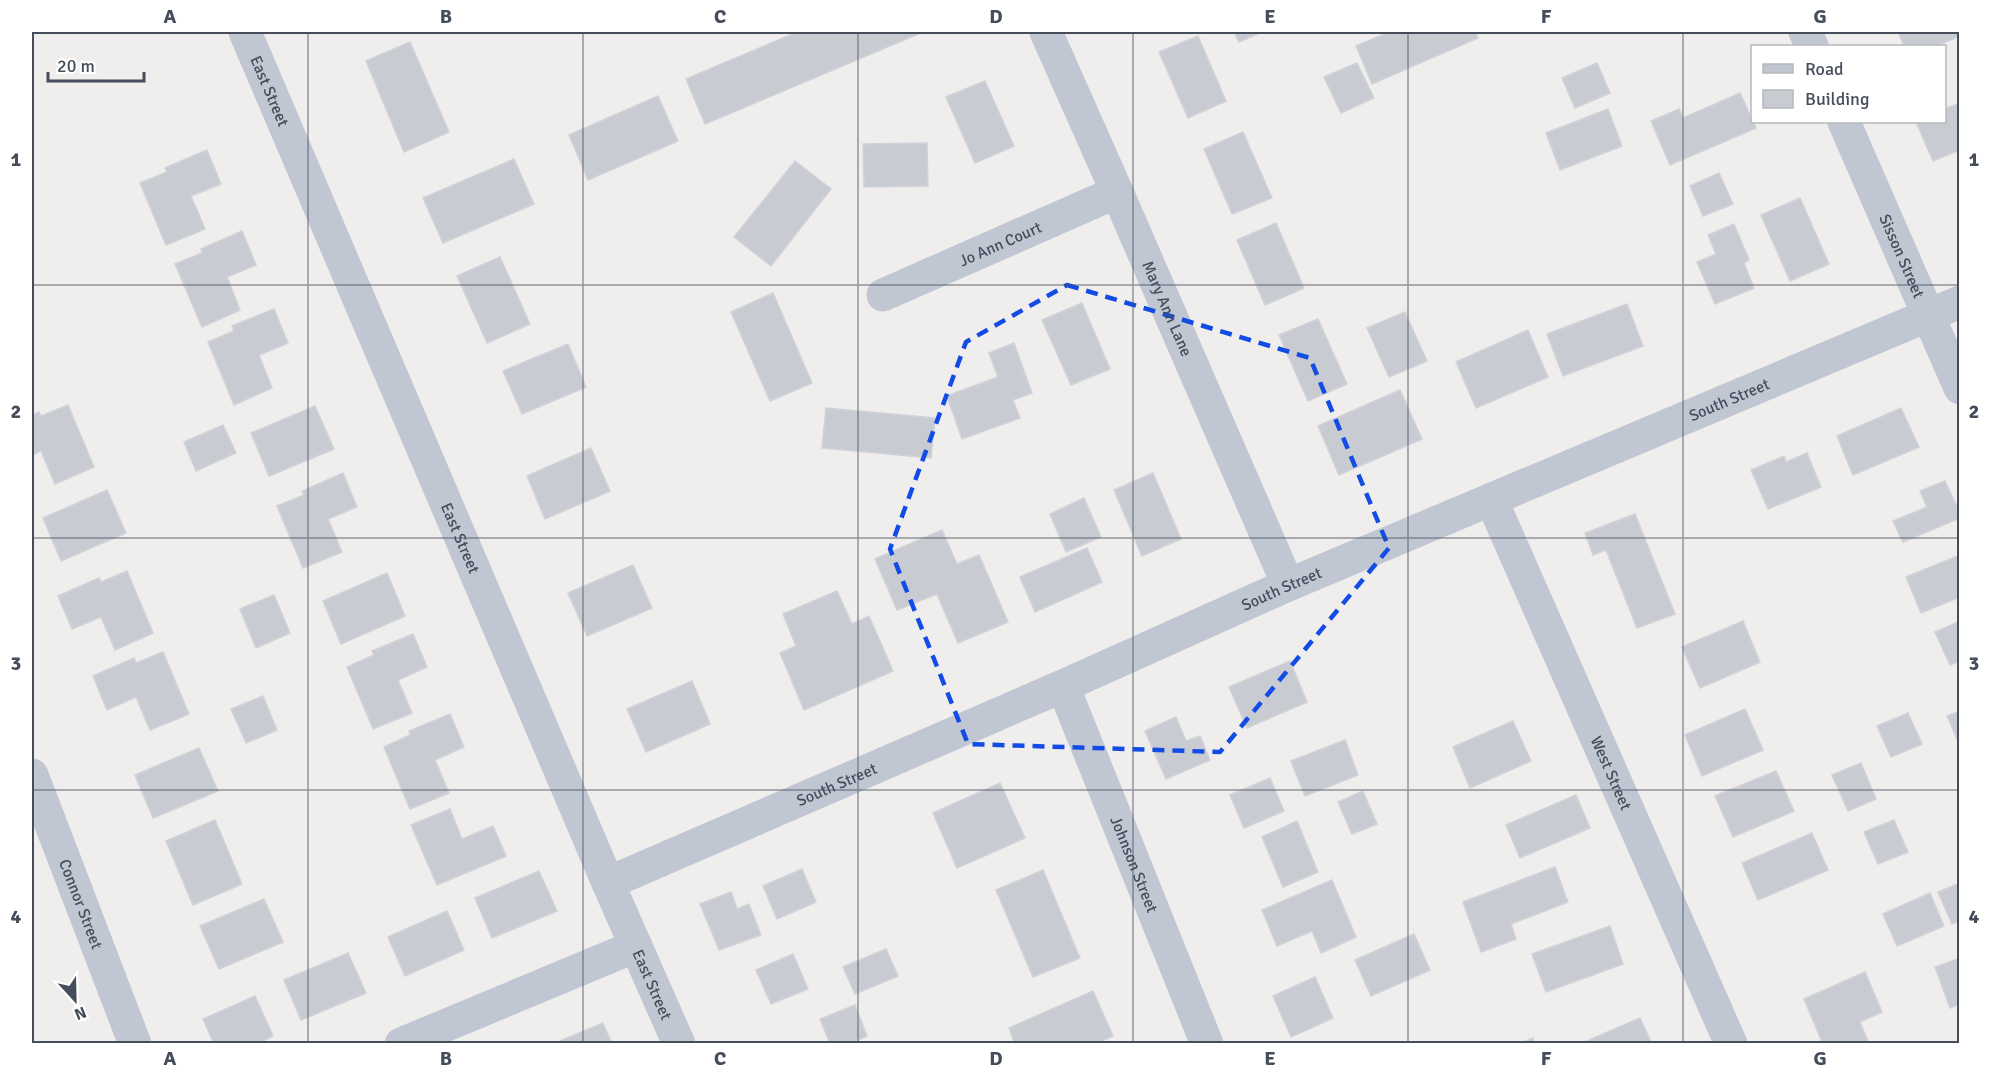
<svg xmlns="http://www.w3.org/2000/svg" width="1991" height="1075" viewBox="0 0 1991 1075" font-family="Signika,sans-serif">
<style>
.building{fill:#c9cbd3;stroke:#d1d2d9;stroke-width:1.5}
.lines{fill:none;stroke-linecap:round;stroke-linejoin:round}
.street{stroke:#c0c7d3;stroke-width:33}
.marked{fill:none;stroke:#134ce4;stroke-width:4.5;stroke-dasharray:12 8;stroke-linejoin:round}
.grid{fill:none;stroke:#454d5b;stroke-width:1.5;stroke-opacity:0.55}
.labels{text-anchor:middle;stroke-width:6;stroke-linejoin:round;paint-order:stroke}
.street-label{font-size:16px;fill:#454d5b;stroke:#fff}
.neatline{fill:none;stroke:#454d5b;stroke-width:2}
.grid-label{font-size:20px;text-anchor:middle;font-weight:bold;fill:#454d5b}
</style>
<rect width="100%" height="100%" fill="#f0eded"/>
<g class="building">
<path d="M797,32h126l-218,92 -19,-45z"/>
<path d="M1234,32h28l-23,10z"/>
<path d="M1389,32h86l3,6 -106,46 -16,-38z"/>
<path d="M1898,32h61l1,4 -24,10h-32z"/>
<path d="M1198,36l28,65 -38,17 -29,-66z"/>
<path d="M410,42l39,90 -45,20 -38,-91z"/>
<path d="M1357,63l17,35 -33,15 -17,-36z"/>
<path d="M1597,63l13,30 -35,15 -13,-30z"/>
<path d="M985,81l29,65 -39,17 -29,-66z"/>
<path d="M1740,93l16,35 -86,37 -19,-44 28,-12 4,9z"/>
<path d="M658,96l20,45 -90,39 -19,-45z"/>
<path d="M1960,103v47l-27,11 -17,-39h28v-13z"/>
<path d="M1608,109l14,37 -62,24 -14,-37z"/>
<path d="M1243,132l29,66 -40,16 -28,-65z"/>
<path d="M927,143l1,43 -64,1 -1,-43z"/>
<path d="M207,150l14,34 -30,12 14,33 -39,16 -26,-62 27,-11 -2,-4z"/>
<path d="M514,159l20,45 -91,39 -20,-45z"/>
<path d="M795,161l36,28 -60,77 -37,-29z"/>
<path d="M1719,173l14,31 -30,12 -13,-30z"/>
<path d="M1800,198l29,66 -39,17 -29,-66z"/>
<path d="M1276,223l28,65 -39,17 -28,-65z"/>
<path d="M1734,224l15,36 -5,3 10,25 -39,16 -18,-42 19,-8 -8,-19z"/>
<path d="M242,231l14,34 -29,12 13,33 -38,17 -27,-63 27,-11 -1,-4z"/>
<path d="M500,257l30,67 -43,19 -30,-67z"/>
<path d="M773,293l39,90 -42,18 -39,-89z"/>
<path d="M1082,303l28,66 -39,16 -29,-65z"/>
<path d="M1627,304l16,42 -80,30 -16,-42z"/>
<path d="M274,309l14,34 -29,12 13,33 -38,17 -26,-63 26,-11 -2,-5z"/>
<path d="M1405,312l22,49 -38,16 -22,-49z"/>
<path d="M1318,319l29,65 -39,17 -29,-66z"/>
<path d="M1528,330l20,47 -72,31 -20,-46z"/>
<path d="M1014,343l18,50 -19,7 7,18 -58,21 -15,-43 51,-19 -9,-24z"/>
<path d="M568,344l18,43 -64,27 -19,-43z"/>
<path d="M1400,390l22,49 -83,36 -21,-49z"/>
<path d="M68,405l26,62 -39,17 -14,-33 -9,4v-40l7,-3 2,4z"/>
<path d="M315,406l19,43 -65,27 -18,-43z"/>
<path d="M826,408l109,10 -4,40 -109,-10z"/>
<path d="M1901,408l18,39 -66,28 -16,-39z"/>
<path d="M223,425l13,28 -40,18 -12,-29z"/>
<path d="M591,448l19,43 -65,28 -18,-43z"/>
<path d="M1807,453l14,34 -53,22 -17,-39 33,-14 2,6z"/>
<path d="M343,473l14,34 -29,12 14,33 -39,16 -26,-62 27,-11 -2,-4z"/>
<path d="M1153,473l28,66 -39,17 -28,-66z"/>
<path d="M1945,481l15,32v5l-57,24 -10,-21 34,-14 -7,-16z"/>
<path d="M107,490l19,43 -65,28 -18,-43z"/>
<path d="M1084,498l17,39 -35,15 -16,-38z"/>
<path d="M1635,514l40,100 -38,14 -31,-78 -13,5 -8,-22z"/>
<path d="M942,530l15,34 22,-9 29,67 -50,21 -21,-49 -40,16 -22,-51z"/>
<path d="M1087,548l15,34 -67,30 -15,-35z"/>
<path d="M1960,555v42l-39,16 -15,-36z"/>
<path d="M633,565l19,43 -65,28 -19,-43z"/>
<path d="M127,571l26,62 -38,17 -14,-33 -29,12 -14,-33 41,-18 2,4z"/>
<path d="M387,573l18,43 -64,28 -18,-43z"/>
<path d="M837,591l15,33 17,-8 24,55 -89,39 -24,-57 16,-7 -13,-32z"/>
<path d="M274,595l16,38 -34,15 -16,-39z"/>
<path d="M1743,621l17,41 -60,26 -18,-41z"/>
<path d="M1958,622l2,39 -10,4 -15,-33z"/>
<path d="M413,634l14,33 -29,13 14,33 -39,16 -26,-62 27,-12 -2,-4z"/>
<path d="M163,652l26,62 -39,16 -14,-33 -29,13 -14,-34 41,-18 2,5z"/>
<path d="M1290,661l17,41 -60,26 -18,-41z"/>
<path d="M692,681l18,43 -64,28 -19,-43z"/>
<path d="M263,696l14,34 -31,13 -15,-34z"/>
<path d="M1745,709l18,41 -61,26 -17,-41z"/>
<path d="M1960,711v35l-13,-30z"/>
<path d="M1908,713l14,31 -31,13 -14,-31z"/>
<path d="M450,714l14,33 -29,13 14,33 -39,16 -26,-62 26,-12 -1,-4z"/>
<path d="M1176,717l10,24 14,-5 10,24 -44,19 -21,-48z"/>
<path d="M1513,721l18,40 -61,27 -17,-41z"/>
<path d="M1345,740l13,35 -53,21 -14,-35z"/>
<path d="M199,748l19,43 -65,27 -18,-43z"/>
<path d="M1861,763l15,36 -28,12 -16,-36z"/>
<path d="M1776,771l18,40 -61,26 -18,-41z"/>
<path d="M1270,778l14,33 -40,17 -14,-33z"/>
<path d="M1000,783l25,55 -68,30 -24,-55z"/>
<path d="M1363,791l14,33 -25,10 -14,-32z"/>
<path d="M1576,795l14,33 -70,30 -14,-33z"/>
<path d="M450,809l12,30 31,-13 13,30 -69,29 -26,-60z"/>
<path d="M215,820l27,64 -49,21 -27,-64z"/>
<path d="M1894,820l14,32 -30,12 -14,-32z"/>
<path d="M1297,821l21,51 -35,15 -21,-50z"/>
<path d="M1812,833l16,37 -70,30 -16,-37z"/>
<path d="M1555,867l13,35 -57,22 5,15 -35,13 -18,-50z"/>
<path d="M802,869l14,33 -39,17 -14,-33z"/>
<path d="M1043,870l37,88 -47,19 -37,-87z"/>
<path d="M539,871l18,40 -65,27 -17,-40z"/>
<path d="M1332,880l24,57 -35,16 -9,-22 -35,15 -15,-36z"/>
<path d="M1960,883v37l-8,4 -14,-32z"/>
<path d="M731,892l6,17 12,-5 12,31 -42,15 -19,-46z"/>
<path d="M1930,893l14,33 -47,20 -14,-32z"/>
<path d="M264,899l19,43 -64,27 -19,-43z"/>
<path d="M447,911l17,39 -59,26 -17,-39z"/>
<path d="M1610,926l13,38 -77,28 -14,-38z"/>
<path d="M1414,934l16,36 -59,26 -16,-36z"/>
<path d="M886,949l12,27 -43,18 -12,-27z"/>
<path d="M348,953l18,40 -65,27 -17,-40z"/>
<path d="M793,954l15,35 -37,15 -15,-34z"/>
<path d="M1960,958v46l-10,4 -15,-41z"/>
<path d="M1865,972l17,40 -22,10 9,22h-46l-19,-45z"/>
<path d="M1315,977l18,41 -42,19 -18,-41z"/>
<path d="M1093,991l20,45 -18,8h-80l-6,-16z"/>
<path d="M255,996l18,40 -16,8h-43l-11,-25z"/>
<path d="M855,1005l12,31 -18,8h-19l-10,-25z"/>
<path d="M1640,1018l12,26h-72z"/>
<path d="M603,1023l9,21h-51l-1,-3z"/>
<path d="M1533,1038l2,6h-16z"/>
</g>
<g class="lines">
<g class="street">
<path id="s1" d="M245,32l363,851 71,161"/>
<path id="s2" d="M1046,32l71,160 171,393"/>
<path d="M1805,32l7,14"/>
<path id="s3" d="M1844,122l116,266"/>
<path id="s4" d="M883,295l234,-103"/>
<path id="s5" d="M1492,501l239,543"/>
<path id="s6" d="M1063,686l144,358"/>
<path id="s7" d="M32,775l103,269"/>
<path id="s8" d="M608,883l455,-197 225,-101 672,-283"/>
<path d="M401,1044l235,-98"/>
</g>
</g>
<path class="marked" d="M1067,285l243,73 79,190 -169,204 -252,-8 -78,-195 76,-207z"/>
<path class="grid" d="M308,32v1012M583,32v1012M858,32v1012M1133,32v1012M1408,32v1012M1683,32v1012M32,285h1928M32,538h1928M32,790h1928"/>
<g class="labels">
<g class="street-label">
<text dy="6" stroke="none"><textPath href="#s1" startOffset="64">East Street</textPath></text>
<text dy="6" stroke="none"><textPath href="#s4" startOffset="128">Jo Ann Court</textPath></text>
<text dy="6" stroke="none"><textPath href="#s3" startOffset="146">Sisson Street</textPath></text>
<text dy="6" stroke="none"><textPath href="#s2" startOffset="302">Mary Ann Lane</textPath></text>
<text dy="6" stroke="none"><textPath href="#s8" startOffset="1221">South Street</textPath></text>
<text dy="6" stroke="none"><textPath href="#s1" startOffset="550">East Street</textPath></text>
<text dy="6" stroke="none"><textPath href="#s8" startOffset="735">South Street</textPath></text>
<text dy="6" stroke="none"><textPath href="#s5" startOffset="297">West Street</textPath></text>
<text dy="6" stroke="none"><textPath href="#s8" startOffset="249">South Street</textPath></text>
<text dy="6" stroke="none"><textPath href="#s6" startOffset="192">Johnson Street</textPath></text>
<text dy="6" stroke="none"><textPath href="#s7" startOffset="138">Connor Street</textPath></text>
<text dy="6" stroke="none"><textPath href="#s1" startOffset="1036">East Street</textPath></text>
</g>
</g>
<rect width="1991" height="1075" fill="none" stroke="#ffffff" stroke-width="66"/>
<rect x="1751" y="45" width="195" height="78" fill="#ffffff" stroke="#b5b8bd" stroke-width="1.5"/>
<rect x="1763" y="64" width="30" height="9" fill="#c0c7d3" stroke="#b5b8bd" stroke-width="1.5"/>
<text x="1805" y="75" font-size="18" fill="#454d5b">Road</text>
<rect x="1763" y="90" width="30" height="18" fill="#c9cbd3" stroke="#b5b8bd" stroke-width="1.5"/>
<text x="1805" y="105" font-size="18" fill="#454d5b">Building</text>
<g transform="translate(75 1000) rotate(158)" stroke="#ffffff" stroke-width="4.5" paint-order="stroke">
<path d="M0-4.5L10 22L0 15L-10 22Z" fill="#454d5b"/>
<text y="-9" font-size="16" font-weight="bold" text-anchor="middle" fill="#454d5b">N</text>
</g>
<path d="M48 72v9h96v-9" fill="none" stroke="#454d5b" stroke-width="3"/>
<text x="57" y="72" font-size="18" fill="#454d5b" stroke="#ffffff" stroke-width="4.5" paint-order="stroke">20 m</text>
<rect x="33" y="33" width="1925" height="1009" class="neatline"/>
<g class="grid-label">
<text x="170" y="23">A</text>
<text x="446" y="23">B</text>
<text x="720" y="23">C</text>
<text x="996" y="23">D</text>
<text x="1270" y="23">E</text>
<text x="1546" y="23">F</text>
<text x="1820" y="23">G</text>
<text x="16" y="166">1</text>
<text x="1974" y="166">1</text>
<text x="16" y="418">2</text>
<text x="1974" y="418">2</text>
<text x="16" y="670">3</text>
<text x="1974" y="670">3</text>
<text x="16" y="923">4</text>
<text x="1974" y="923">4</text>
<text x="170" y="1065">A</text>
<text x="446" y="1065">B</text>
<text x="720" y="1065">C</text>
<text x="996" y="1065">D</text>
<text x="1270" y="1065">E</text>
<text x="1546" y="1065">F</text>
<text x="1820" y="1065">G</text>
</g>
</svg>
